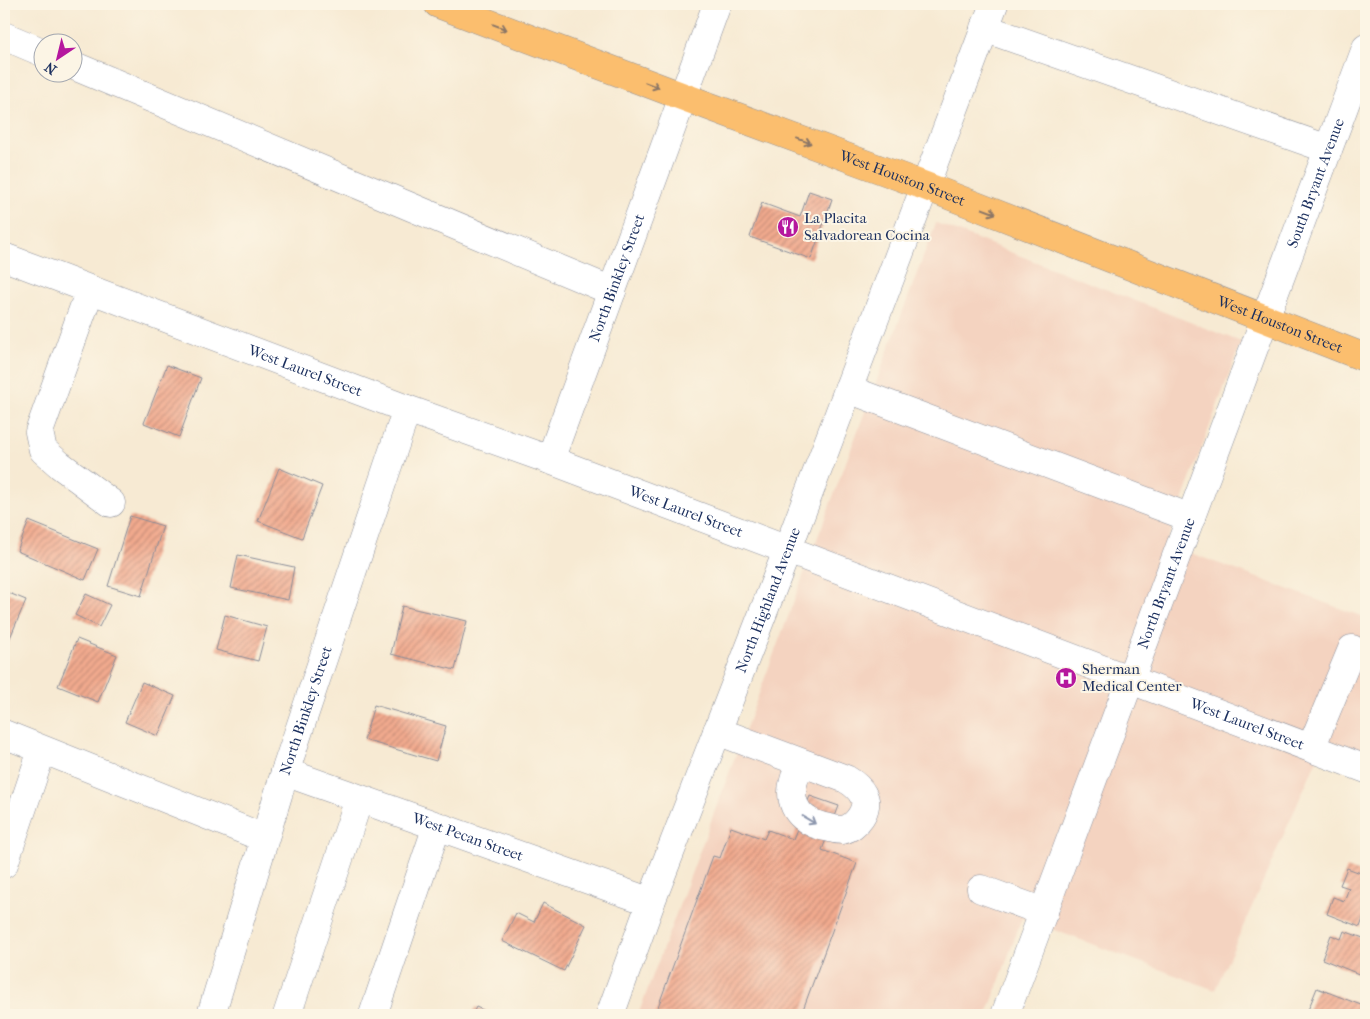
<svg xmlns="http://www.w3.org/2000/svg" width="1370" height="1019" viewBox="0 0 1370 1019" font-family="'IM FELL French Canon',serif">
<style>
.built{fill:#f4d3c0}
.building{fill:url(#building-hatch)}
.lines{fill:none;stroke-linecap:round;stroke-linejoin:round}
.minor-casing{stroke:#898c98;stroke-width:29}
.major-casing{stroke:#898c98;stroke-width:29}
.minor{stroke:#fff;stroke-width:28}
.major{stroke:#fbbe6e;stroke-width:28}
.oneway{stroke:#8b7666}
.oneway2{stroke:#8d97ae}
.labels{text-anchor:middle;stroke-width:4;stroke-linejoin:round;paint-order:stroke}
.street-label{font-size:15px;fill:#1b2f5e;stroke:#fcf5e5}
.poi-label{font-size:15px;fill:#1b2f5e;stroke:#fcf5e5;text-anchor:start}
</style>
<defs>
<pattern id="building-hatch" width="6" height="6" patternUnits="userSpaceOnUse" patternTransform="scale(1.25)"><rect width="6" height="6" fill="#f2aa8e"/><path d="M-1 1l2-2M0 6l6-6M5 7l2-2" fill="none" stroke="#c38b77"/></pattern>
</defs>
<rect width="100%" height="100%" fill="#fcf5e5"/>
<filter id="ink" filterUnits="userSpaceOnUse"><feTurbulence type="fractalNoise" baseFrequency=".02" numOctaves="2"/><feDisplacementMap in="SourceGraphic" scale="10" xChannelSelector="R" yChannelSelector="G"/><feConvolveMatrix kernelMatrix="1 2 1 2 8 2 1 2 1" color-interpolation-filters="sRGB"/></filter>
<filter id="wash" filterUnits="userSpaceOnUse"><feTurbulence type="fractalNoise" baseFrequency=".0096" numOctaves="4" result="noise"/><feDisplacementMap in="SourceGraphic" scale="20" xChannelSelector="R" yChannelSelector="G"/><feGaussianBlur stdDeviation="1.12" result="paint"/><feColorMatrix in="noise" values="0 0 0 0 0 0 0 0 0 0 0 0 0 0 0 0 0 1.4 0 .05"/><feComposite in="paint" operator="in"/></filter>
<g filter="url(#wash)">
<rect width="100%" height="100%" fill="#f7ead3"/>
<path class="built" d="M936,223l305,119 -75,202 200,74v136l-40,-15 -111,251 -193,-72 -35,97h-349z"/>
<g id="blocks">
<g class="building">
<path d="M809,191l23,8 -21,60 -61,-22 12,-34 38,14z"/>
<path d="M167,365l34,13 -22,59 -35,-14z"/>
<path d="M279,468l43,18 -20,52 -44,-17z"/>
<path d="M130,516l33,10 -22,70 -33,-10z"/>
<path d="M29,521l69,28 -13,31 -68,-29z"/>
<path d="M238,555l56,12 -6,33 -57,-12z"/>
<path d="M4,591l22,9 -22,52z"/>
<path d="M86,594l24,11 -11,22 -24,-12z"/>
<path d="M402,606l65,15 -12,49 -64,-16z"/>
<path d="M225,615l42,12 -9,34 -42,-11z"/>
<path d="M77,639l40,16 -19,47 -40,-16z"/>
<path d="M142,682l33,14 -17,40 -33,-14z"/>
<path d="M374,705l72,21 -10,35 -72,-21z"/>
<path d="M810,796l29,10 -17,44 35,13 -56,152h-146l58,-159 7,2 11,-31 33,12 4,-9 25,9z"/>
<path d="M1347,868l19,7v36l-6,16 -33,-13 6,-17 11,4 5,-13 -9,-3z"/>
<path d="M543,903l43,22 -22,46 -62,-30 14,-28 18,9z"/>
<path d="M1344,931l22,8v38l-44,-18 9,-24 10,4z"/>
<path d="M1317,988l49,19 -1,8h-59z"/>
<path d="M476,1007l18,8h-22z"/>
</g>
</g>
</g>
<g filter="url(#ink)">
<use href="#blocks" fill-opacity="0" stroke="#898c98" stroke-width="1"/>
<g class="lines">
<g class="minor-casing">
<g id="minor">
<path d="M984,28l344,121"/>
<path d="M4,36l38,16"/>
<path d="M72,65l540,226"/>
<path id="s1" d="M4,257l403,152 143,51 816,309"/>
<path d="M90,290l-51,142 4,18 17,15 51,38"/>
<path d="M848,389l343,129"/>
<path id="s2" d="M550,460l167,-456"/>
<path d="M717,731l129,48c7,4 13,8 17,16 8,13 -7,33 -21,35 -3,0 -9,-1 -12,-2 -20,-3 -38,-14 -38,-36 0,-9 5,-21 8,-30"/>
<path d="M4,734l260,104"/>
<path d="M1311,748l41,-99"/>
<path id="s3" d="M285,772l366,130"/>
<path d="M4,864l38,-114"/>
<path d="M981,889l63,23"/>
<path id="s4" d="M211,1015l74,-243 122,-363"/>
<path d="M287,1015l72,-216"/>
<path d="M373,1015l64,-189"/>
<path id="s5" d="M610,1015l41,-113 136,-351 207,-547"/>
<path id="s6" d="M1005,1015l361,-967"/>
</g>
</g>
<g class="major-casing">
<g id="major">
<path id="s7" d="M438,4l246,93 241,89 441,172"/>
</g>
</g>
<use href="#minor" class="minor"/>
<use href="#major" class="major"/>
</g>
<defs><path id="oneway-shaft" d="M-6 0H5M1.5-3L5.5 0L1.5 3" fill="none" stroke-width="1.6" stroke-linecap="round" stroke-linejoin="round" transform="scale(1.25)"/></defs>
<g class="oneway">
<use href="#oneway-shaft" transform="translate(500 27) rotate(21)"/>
<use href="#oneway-shaft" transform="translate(652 85) rotate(21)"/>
<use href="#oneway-shaft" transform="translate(804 141) rotate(20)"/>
<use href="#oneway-shaft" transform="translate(989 211) rotate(21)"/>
</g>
<use class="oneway2" href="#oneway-shaft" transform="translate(809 820) rotate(31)"/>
</g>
<defs>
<g id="restaurant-disc" transform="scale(1.125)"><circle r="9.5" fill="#b5179e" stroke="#fcf5e5"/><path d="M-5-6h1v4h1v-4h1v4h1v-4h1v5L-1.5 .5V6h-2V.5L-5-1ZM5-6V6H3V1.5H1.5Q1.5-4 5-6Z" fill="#fff"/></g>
<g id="hospital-disc" transform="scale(1.125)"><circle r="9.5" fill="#b5179e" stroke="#fcf5e5"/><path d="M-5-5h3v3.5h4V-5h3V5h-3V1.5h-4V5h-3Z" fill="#fff"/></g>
</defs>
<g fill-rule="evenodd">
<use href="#restaurant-disc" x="788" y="227"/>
<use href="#hospital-disc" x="1066" y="678"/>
</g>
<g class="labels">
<g class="street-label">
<text dy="5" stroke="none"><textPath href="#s7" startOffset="496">West Houston Street</textPath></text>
<text dy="5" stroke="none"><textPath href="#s6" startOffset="888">South Bryant Avenue</textPath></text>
<text dy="5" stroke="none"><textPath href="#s2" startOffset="194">North Binkley Street</textPath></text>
<text dy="5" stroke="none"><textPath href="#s7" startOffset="901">West Houston Street</textPath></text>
<text dy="5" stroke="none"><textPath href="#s1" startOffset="322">West Laurel Street</textPath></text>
<text dy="5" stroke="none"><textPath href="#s1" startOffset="728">West Laurel Street</textPath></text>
<text dy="5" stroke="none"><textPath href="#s6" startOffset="461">North Bryant Avenue</textPath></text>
<text dy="5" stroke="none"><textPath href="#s5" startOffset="444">North Highland Avenue</textPath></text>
<text dy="5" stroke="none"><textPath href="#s4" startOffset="319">North Binkley Street</textPath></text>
<text dy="5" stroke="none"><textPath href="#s1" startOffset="1328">West Laurel Street</textPath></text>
<text dy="5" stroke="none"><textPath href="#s3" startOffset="194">West Pecan Street</textPath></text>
</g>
<g class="poi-label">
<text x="804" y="223">La Placita<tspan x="804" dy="17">Salvadorean Cocina</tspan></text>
<text x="1082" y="674">Sherman<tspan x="1082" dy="17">Medical Center</tspan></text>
</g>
</g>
<rect width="1370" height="1019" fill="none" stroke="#fcf5e5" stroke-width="20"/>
<g transform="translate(58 58) rotate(215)"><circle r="24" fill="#fcf5e5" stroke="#a2a6af"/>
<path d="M0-4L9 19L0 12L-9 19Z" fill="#b5179e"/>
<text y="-8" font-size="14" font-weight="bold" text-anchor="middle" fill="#1b2f5e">N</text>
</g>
</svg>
